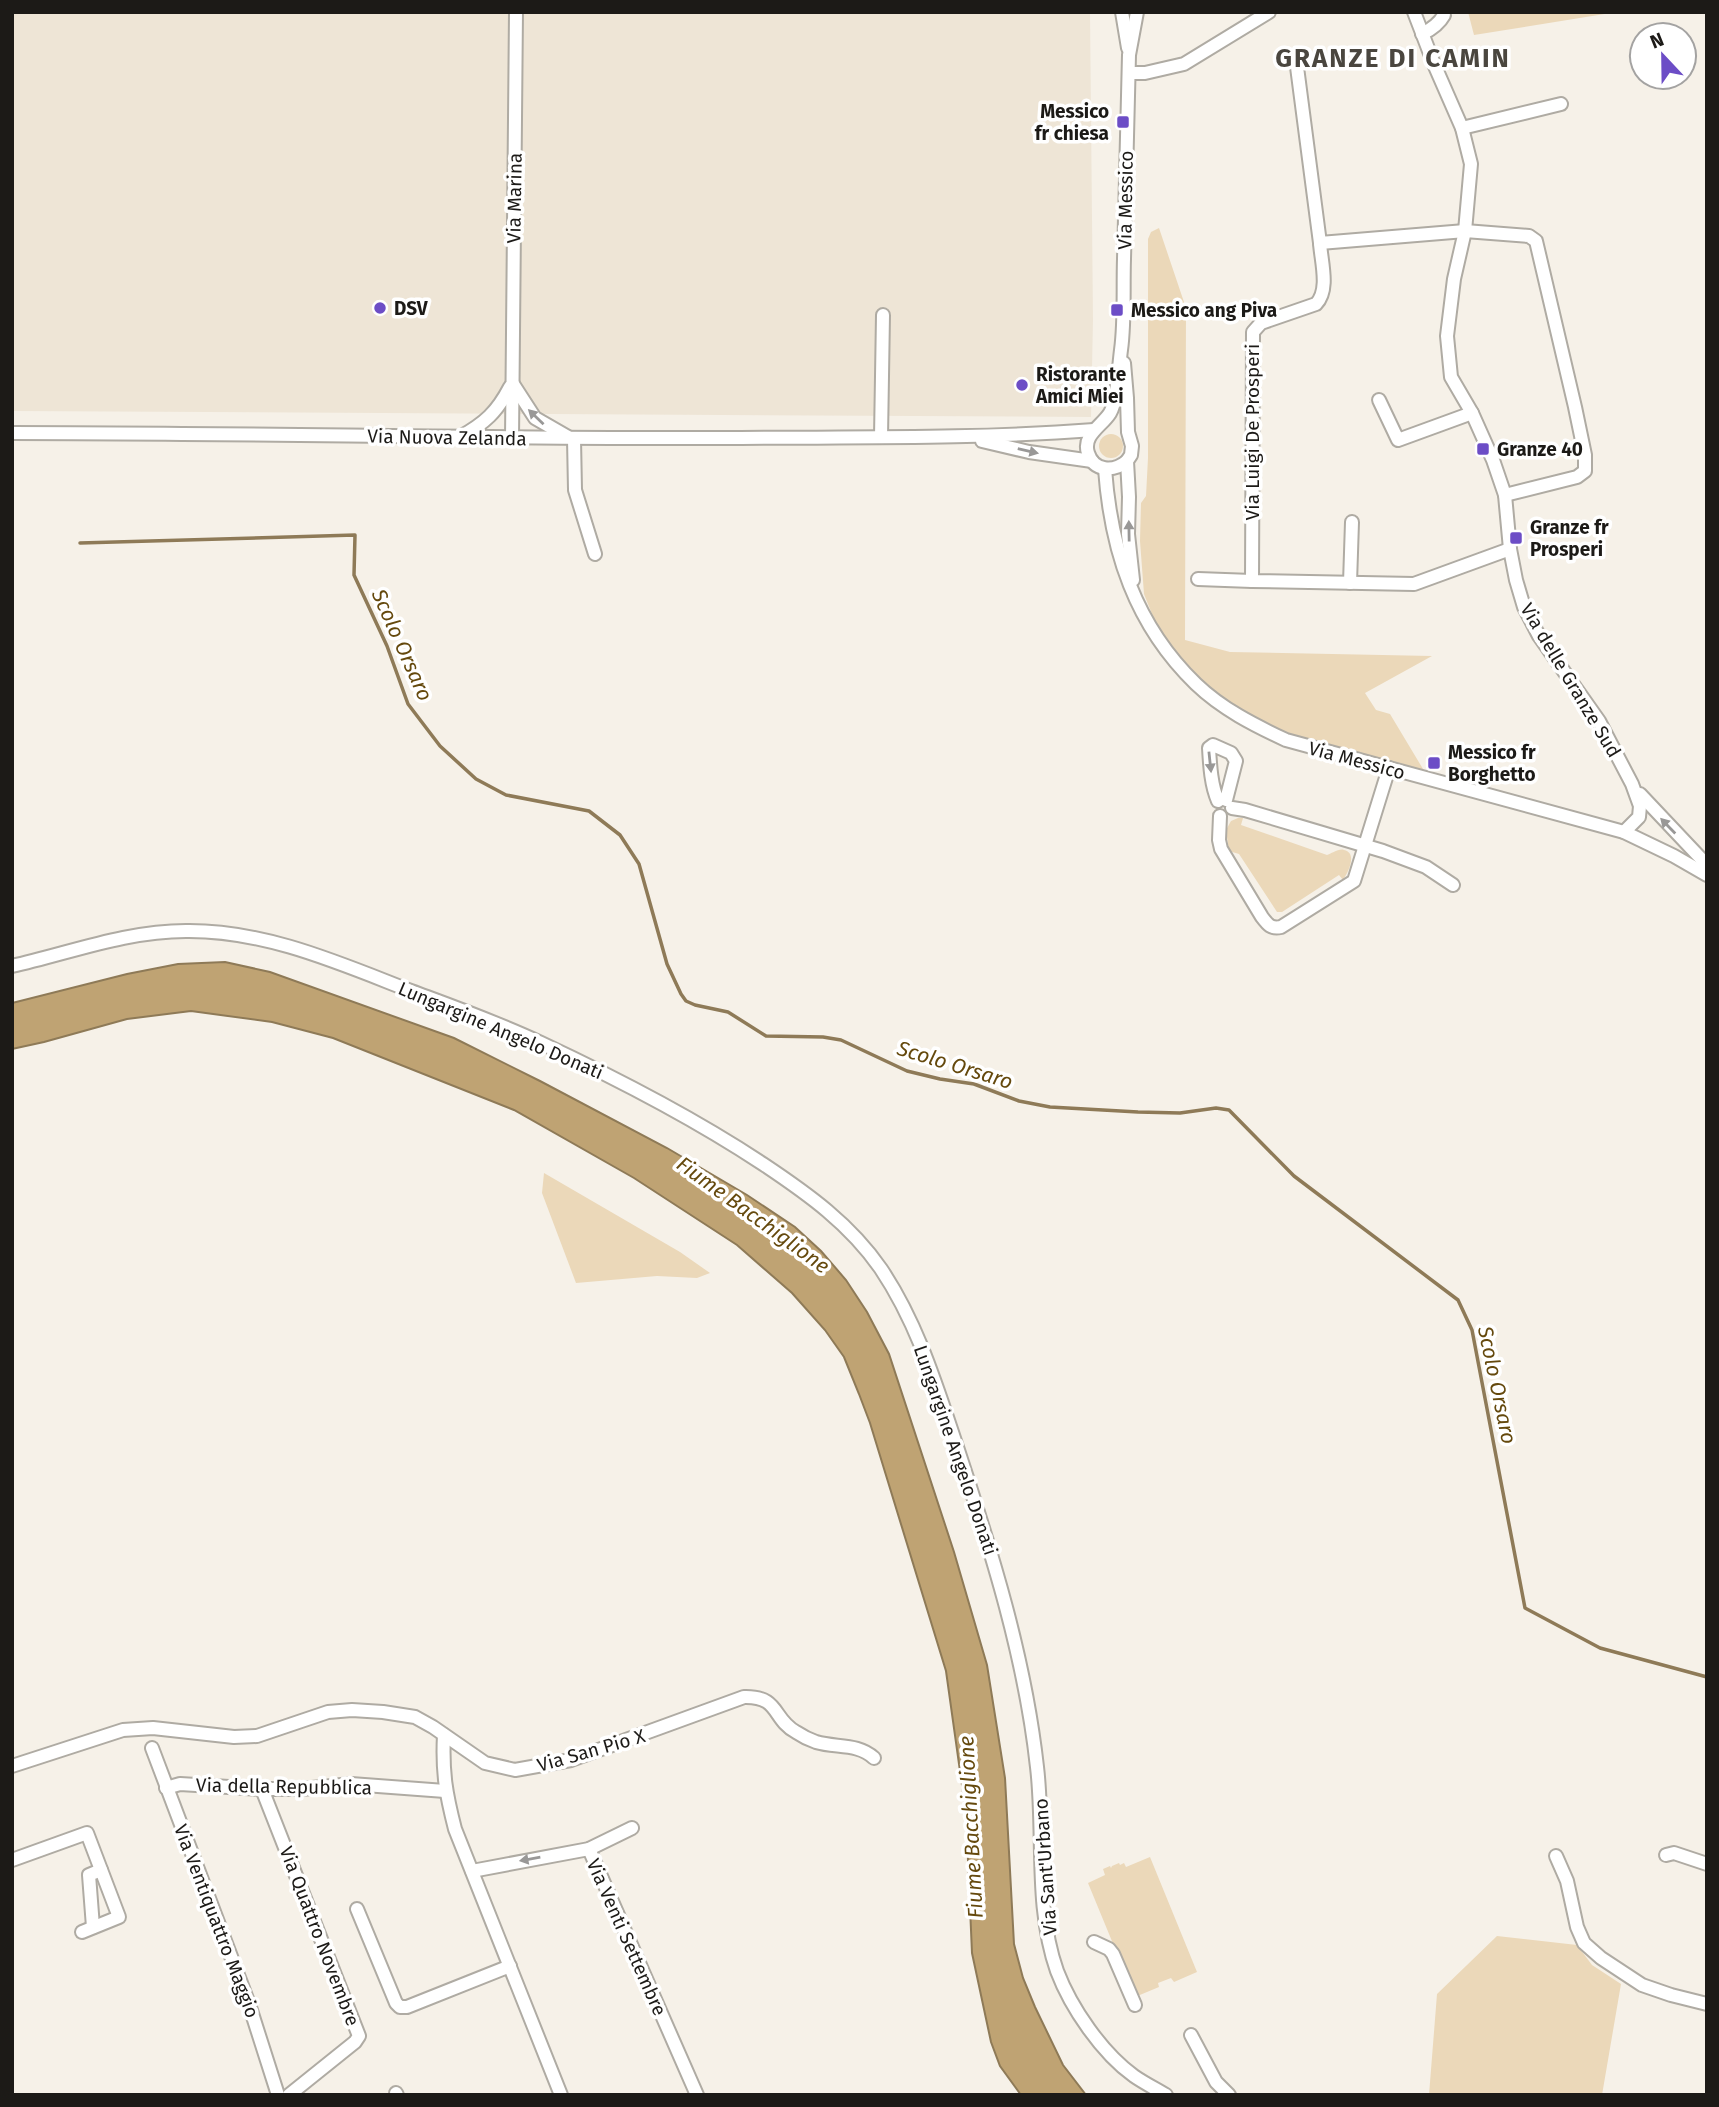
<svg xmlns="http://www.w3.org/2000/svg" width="1719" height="2107" viewBox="0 0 1719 2107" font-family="'Fira Sans',sans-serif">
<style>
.built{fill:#eee5d6}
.green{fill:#ebd8b9}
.water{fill:#bfa373;stroke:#8e7a57;stroke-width:2}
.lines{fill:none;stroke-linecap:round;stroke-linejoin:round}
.stream{stroke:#8e7a57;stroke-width:3.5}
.minor-casing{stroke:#afaba3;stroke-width:16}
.minor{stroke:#fff;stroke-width:12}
.oneway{fill:#999897}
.poi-dot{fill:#6c4dc6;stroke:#fff;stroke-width:2.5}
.labels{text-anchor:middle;stroke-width:7;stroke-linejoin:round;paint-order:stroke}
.poi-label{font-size:19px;font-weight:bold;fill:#1c1a17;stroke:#fff;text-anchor:start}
.street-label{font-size:19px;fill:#1c1a17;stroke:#fff}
.water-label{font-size:21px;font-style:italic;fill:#65490d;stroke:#fff}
.district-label{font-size:26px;font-weight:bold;letter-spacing:2px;fill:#4a463f;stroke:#fff}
</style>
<rect width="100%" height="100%" fill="#f6f1e8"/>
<path class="built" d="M12,12h1078l3,308 -2,97 -1079,-6z"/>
<g class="green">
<path d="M1468,12h149l-143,23z"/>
<path d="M1159,228l27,80 -1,332 45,12 202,4 -67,37 11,17 14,4 42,70 -146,-42 -68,-35 -48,-48 -26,-65 -4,-53 1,-38 5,-7 2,-38v-219l3,-7z"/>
<circle cx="1111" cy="446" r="12"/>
<path d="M1238,818h5l-2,7 86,30c4,-1 12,-7 17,-5 14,3 4,23 -1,30l-4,-5 -57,37h-5l-38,-58 -10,-3 -3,-21 5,-9z"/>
<path d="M544,1173l136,79 30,21 -13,5 -40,-2 -81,7 -34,-90z"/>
<path d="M1150,1857l47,115 -23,10 -3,-4 -13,5 1,4 -24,10 -47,-114 17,-8 -2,-6 7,-3 1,2 1,-2 7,-3 1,2 4,-2 2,4z"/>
<path d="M1497,1936l80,9 15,20 29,19 -19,111h-173l8,-101z"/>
</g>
<path class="water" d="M225,962l45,10 184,66 86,43 127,67 80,47 48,32 26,24 25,29 21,32 22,42 65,198 33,113 18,113 9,166 9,34 12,29 28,58 23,30h-65l-21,-29 -9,-24 -19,-89 -6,-139 -20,-143 -76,-248 -11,-29 -15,-37 -19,-27 -33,-37 -55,-48 -103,-67 -120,-68 -181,-72 -61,-16 -81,-11 -64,8 -83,23 -32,7v-46l115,-29 51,-10z"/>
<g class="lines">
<path class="stream" d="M80,543l275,-8 -1,40 33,71 21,58 32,42 36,33 30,16 83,16 31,24 19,29 28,100 14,30 5,7 9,4 33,7 38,24 57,1 18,3 66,31 33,8 34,5 45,17 31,6 88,5 42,1 36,-5 13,2 65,66 164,124 14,30 53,278 75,40 107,29"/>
<g class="minor-casing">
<g id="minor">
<path d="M1122,12l6,36"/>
<path d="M1414,12l20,52 28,64 9,36 -6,67 -11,48 -7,57 4,41 21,36 21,47 12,35 5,54 6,31 8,27 15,29 60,85 33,63 8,22 -1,11 -15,15"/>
<path d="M1422,34c10,-5 17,-10 22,-19l-1,-3"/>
<path d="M1297,67l23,176 145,-12 64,5 7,5 39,166 10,48v16l-8,6 -72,18"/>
<path d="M1129,73h16l39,-9 85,-52"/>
<path d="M1462,128l99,-24"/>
<path d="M1320,243c1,18 10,47 -4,61l-55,19 -8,9 -1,249 162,3 96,-35"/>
<path d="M1124,363l3,35 1,34 4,14 -1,9 -4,6 2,36 -1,37 5,46"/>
<path d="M513,384l22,34 33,19"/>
<path d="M1379,400l19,40 74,-27"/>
<path d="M12,433c243,0 486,6 729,5 118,-1 235,1 353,-8"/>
<path d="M460,437c25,-14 37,-25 50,-50"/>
<path d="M881,437l2,-122"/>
<path d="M512,439l4,-427"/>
<path d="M574,439l1,51 20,64"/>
<path d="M982,441l47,11 63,9"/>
<path d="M1127,461c-13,11 -33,11 -39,-8 -6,-18 14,-27 22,-40 7,-11 9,-48 11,-63 4,-29 2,-61 3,-91 2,-68 3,-136 5,-204l8,-43"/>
<path d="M1105,469c6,82 30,156 91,215 26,25 58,41 90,56l338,92 50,24 33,19"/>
<path d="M1198,579l54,2"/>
<path d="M1350,583l2,-61"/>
<path d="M1640,794l67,71"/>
<path d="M1218,801c-7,-16 -8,-36 -9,-53l4,-3 18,8 5,8 -10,39"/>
<path d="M1232,808l13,2 138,41 43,16 27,18"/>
<path d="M1220,816l-1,24 2,9 41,68c6,8 9,12 19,10l73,-46 35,-113"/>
<path d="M12,966c58,-13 114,-35 174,-35 79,-1 153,32 225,60 43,16 88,32 130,52 77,36 151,74 222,121 45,30 87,60 118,105 37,55 56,119 77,181 34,103 67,208 79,317 8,67 -3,139 20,204 14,37 45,82 77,105 10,7 22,13 32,19"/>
<path d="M444,1735c-2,37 2,59 11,94l106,266"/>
<path d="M152,1748l97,256 29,91"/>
<path d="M12,1766l111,-36 30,-2 81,9 23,-1 71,-24 24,-2 31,2 32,5 18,10 52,36 30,7 56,-10 173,-63c36,-1 28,22 52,35 6,4 14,8 20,10 20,6 42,1 58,16"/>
<path d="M166,1788l14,-4 82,5h40l49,-5 94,7"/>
<path d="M262,1789l97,247 -4,6 -66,53"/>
<path d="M589,1849l108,246"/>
<path d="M1666,1855l8,-2 33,11"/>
<path d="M1556,1856l11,25 10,46 7,16 17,15 41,27 29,10 36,9"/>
<path d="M12,1860l75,-27 32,84 -37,15"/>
<path d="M472,1871l117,-22 43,-21"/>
<path d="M357,1909l39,94 4,4h7l103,-41"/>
<path d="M93,1927l-4,-52 12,-5"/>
<path d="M1094,1942l15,7 4,5 22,51"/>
<path d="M1191,2035l25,47 13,13"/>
<path d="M396,2093l1,2"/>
</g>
</g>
<use href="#minor" class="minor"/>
</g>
<defs><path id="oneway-solid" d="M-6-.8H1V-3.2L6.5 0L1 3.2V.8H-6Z" transform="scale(1.75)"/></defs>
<g class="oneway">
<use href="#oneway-solid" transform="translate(536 417) rotate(-136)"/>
<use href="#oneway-solid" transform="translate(1028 451) rotate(13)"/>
<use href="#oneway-solid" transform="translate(1129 531) rotate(-91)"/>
<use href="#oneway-solid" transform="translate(1210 762) rotate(84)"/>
<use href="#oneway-solid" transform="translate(1668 826) rotate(-134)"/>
<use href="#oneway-solid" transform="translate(530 1859) rotate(170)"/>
</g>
<g class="poi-dot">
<rect x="1116" y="115" width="14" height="14" rx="3.5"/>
<circle cx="380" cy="308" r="7"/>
<rect x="1110" y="303" width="14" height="14" rx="3.5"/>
<circle cx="1022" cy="385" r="7"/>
<rect x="1476" y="442" width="14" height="14" rx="3.5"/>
<rect x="1509" y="531" width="14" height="14" rx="3.5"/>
<rect x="1427" y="756" width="14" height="14" rx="3.5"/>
</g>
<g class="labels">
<g class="poi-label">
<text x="1109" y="118" text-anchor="end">Messico<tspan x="1109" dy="22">fr chiesa</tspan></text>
<text x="394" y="315">DSV</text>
<text x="1131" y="317">Messico ang Piva</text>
<text x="1036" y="381">Ristorante<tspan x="1036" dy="22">Amici Miei</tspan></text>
<text x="1497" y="456">Granze 40</text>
<text x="1530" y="534">Granze fr<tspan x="1530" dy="22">Prosperi</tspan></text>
<text x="1448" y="759">Messico fr<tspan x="1448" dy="22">Borghetto</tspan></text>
</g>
<g class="street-label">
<text transform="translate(514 198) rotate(-89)" y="7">Via Marina</text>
<text transform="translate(1125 200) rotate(-89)" y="7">Via Messico</text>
<text transform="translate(1252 432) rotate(-90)" y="7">Via Luigi De Prosperi</text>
<text transform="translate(447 437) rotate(1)" y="7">Via Nuova Zelanda</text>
<text transform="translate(1571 680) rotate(59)" y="7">Via delle Granze Sud</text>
<text transform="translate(1357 760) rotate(15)" y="7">Via Messico</text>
<text transform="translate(501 1030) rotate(23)" y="7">Lungargine Angelo Donati</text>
<text transform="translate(956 1450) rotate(71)" y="7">Lungargine Angelo Donati</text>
<text transform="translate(591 1750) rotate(-16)" y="7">Via San Pio X</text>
<text transform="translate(284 1786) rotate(1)" y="7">Via della Repubblica</text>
<text transform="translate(1045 1867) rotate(-94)" y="7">Via Sant'Urbano</text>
<text transform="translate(217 1921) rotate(69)" y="7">Via Ventiquattro Maggio</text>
<text transform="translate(320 1936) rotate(69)" y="7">Via Quattro Novembre</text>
<text transform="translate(627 1937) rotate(66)" y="7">Via Venti Settembre</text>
</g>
<g class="water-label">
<text transform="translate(402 645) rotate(66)" y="7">Scolo Orsaro</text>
<text transform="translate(955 1065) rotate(17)" y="7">Scolo Orsaro</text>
<text transform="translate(753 1215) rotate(36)" y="7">Fiume Bacchiglione</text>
<text transform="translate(1497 1385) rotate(78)" y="7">Scolo Orsaro</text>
<text transform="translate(971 1827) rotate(-93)" y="7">Fiume Bacchiglione</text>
</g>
<g class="district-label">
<text x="1393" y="67">GRANZE DI CAMIN</text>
</g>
</g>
<rect width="1719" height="2107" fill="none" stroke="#1c1a17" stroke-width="28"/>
<g transform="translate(1663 56) rotate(338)"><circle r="33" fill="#ffffff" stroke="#a4a3a2" stroke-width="2"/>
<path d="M0-5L12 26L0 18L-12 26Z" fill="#6c4dc6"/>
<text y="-10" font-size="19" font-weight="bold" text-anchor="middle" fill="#1c1a17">N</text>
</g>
</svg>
